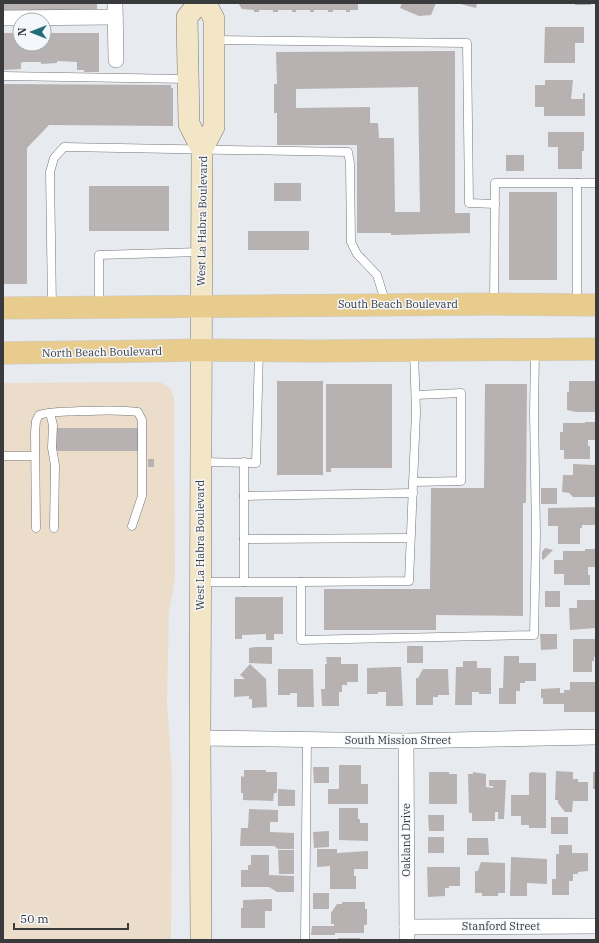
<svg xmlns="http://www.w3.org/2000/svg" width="599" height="943" viewBox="0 0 599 943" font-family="'IBM Plex Serif',serif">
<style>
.commercial{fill:#ecddca}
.building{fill:#b7b2b1;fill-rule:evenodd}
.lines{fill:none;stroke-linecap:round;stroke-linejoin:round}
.service-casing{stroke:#74767a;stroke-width:9}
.minor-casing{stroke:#74767a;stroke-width:16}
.secondary-casing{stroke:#74767a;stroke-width:22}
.primary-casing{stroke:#c7c8c8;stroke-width:23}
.service{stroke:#fff;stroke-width:8}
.minor{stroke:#fff;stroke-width:15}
.secondary{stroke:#f3e6c6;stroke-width:21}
.primary{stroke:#e8cc8e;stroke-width:22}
.labels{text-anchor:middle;stroke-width:3;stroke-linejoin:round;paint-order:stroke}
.street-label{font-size:11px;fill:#383a3b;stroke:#f4f7fb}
</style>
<rect width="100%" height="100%" fill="#e7eaee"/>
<path class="commercial" d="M159,382l7,3 5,4 3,10 1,179 -6,33 -2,90 5,76 -1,163h-168v-557z"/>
<g class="building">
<path d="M3,3h94v6l-94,4z"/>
<path d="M238,3h120v7h-8v2h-4v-2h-13v2h-5v-2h-14v2h-4v-2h-14v2h-4v-2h-14v2h-5v-2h-14v2h-5v-2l-12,-1z"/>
<path d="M402,3h34l-5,12 -12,1 -19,-8z"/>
<path d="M457,3h20l-1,5z"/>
<rect x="575" y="3" width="16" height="2"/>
<path d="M545,27h39v16h-9v20h-31z"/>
<path d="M3,33h17v11h24v-11h55v39h-15v-2h-7v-8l-20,-1v2l-16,1v-2h-18l-2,1v6l-18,1z"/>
<path d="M455,51v162h15v20l-79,2v-2h-34v-88h-80v-32h-3v-29h3l-1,-32zM418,87l2,125h-25l-1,-74h-15l-1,-15h-8v-16l-74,1v-19z"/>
<path d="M545,80h28l-2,19h12v-6h2v23h-41v-9h-9v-22h10z"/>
<path d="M3,84l168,1v3h2v38l-124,-1 -22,23v136h-24z"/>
<path d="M548,132h36v19h-2v18h-24v-22h-10z"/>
<rect x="506" y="155" width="18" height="16"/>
<rect x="274" y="183" width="27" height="18"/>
<rect x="89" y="186" width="80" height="45"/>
<rect x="509" y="192" width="48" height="88"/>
<rect x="248" y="231" width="61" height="19"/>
<rect x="277" y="381" width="46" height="94"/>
<path d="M569,381h27v31h-20l-9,-2v-18h2z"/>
<path d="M326,384h66v84h-61v4h-5z"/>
<path d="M485,384h42l-1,119h-3v113l-87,-1v15h-112v-41h106l1,-101h53z"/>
<path d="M585,422h11v18h-8v6h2v13h-26v-9h-4v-18h3v-9h22z"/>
<rect x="54" y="428" width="85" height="23"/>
<rect x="148" y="459" width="6" height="8"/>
<path d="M573,464l22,1 1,32h-23l-4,-4 -7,-1 1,-17h10z"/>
<rect x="541" y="488" width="16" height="16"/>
<path d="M596,507v18h-14v3h-2v16h-22v-18h-10v-18z"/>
<path d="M545,548l8,2 -10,10 -1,-1v-7z"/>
<path d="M585,549h11v18h-8v8h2v10h-26v-11h-10v-14h9v-9h22z"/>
<rect x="545" y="591" width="15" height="16"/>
<path d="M235,597h48v37h-9v6h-8v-6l-24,1v4h-7z"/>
<path d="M577,600h19v28l-26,2 -1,-22h8z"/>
<path d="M540,634h17v15l-16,1z"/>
<path d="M573,639h23v18h-2v4h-2v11h-19z"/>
<rect x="407" y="646" width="16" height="17"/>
<path d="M256,647h16v17l-23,-1v-15z"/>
<path d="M504,656h15v7h17v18h-11v2h-5v8h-4v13h-17v-16h4z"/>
<path d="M326,657h15v7h17v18h-11v3h-5v7h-3v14h-17l-1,-17h4v-25h2z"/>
<path d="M463,661h14v7h14v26h-12v-2h-7v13h-17l1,-38h7z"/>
<path d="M250,664l16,15 1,28 -15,1v-9h-3v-3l-15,1v-18h11l-5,-4z"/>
<path d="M393,667h8l2,39h-17v-14h-8v2h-11v-26z"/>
<path d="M278,669h35l1,38h-17v-14h-7v2h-12z"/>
<path d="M423,669h25l1,26h-11v2h-5v8h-17v-27h2z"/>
<path d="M570,682h26v30h-32v-8h-21v-6h-2v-9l19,-1v5h4v-3h6z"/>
<path d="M339,765h22v19h7v20h-40v-15h11z"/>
<path d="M313,767h16v16h-15z"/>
<path d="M244,770h22v2h11v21h-3l-1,8 -30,-1v-7h-2v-17l3,1z"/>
<path d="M556,771l17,1v7h5v3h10v19h-15l-1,11h-7l-7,-9v-3h-3z"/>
<path d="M429,772h20v2h8v30h-28z"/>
<path d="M473,772l13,2v13l7,1v-2h-4v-6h17l-2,39h-6v-7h-3v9h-23v-8h-3l-1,-39h5z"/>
<path d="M531,772l15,1v55h-17v-3h-8v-9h-10v-21h18v-22h2z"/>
<rect x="593" y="772" width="3" height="17"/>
<path d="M278,789l17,1v16h-17z"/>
<path d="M339,808h19v11h2v4h8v18l-29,-1z"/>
<path d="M249,809l29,1v12h-8v10l24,1v16h-16l-4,-3h-34l1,-18h7z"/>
<path d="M428,815h16v16h-15z"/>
<rect x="551" y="817" width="17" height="17"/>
<path d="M329,831v16l-15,1 -1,-16z"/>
<rect x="428" y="837" width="16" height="16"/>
<path d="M467,838h21l1,17h-22z"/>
<path d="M559,845h13v8h16v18l-10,1v2h-5v7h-4v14h-17v-16h4v-25h3z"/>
<path d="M317,849h20v4l31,-2v18h-14v7h2v13h-26v-23l-13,1z"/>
<path d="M278,850h16v24h-15z"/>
<path d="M251,855h18v20l25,1v16h-17l-8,-5h-28v-17h7v-5h3z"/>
<path d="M511,857l36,2v25l-20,-1v13h-17z"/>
<path d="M481,862l24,1v30h-7v3h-16v-3h-7v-22h3z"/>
<path d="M427,867h33v19h-11v2h-4v8l-17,1z"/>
<rect x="313" y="893" width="16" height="16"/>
<path d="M272,899v12h-7v17h-24v-20h2v-8z"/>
<path d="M342,902h23v7h2v16h-3v8h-29v2h-24l1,-9h22v-2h-3v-11l6,-9h5z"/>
<rect x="338" y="938" width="22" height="2"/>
</g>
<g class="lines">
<g class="service-casing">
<g id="service">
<path d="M214,40l253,3 2,160 26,1"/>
<path d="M3,76l185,3"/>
<path d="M577,183v121"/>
<path d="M494,303l1,-120h101"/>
<path d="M52,306l-2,-134 4,-14 10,-11 284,5 2,11 1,79 6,12 20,21 9,29"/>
<path d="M99,306v-51l101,-3"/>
<path d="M50,413l3,12 -1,23 3,17 -1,63"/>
<path d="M3,456h32"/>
<path d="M201,462l55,1 3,-112"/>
<path d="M244,462v120"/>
<path d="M413,482l48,-1v-88l-45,2"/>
<path d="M244,496l169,-3"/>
<path d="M36,528l-1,-96 1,-11 3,-6c13,-4 27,-3 40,-4 20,0 39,-2 59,1l4,8v76l-10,30"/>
<path d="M244,539l166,-1"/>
<path d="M201,582h100v58l233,-5 2,-100 -2,-123 1,-61"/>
<path d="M301,582l108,-1 7,-169 -2,-61"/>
<path d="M305,940l2,-201"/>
</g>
</g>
<g class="minor-casing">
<g id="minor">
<path d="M115,3l1,57"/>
<path d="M3,18l112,-1"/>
<path d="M200,738l206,3 190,-4"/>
<path d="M406,741l1,199"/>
<path d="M407,927l189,-1"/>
</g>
</g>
<g class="secondary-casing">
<g id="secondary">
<path d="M199,3l-12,14 2,107 13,26"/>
<path d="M201,940l-1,-202 2,-588 12,-23v-108l-8,-16"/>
</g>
</g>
<g class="primary-casing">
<g id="primary">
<path d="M3,308l491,-4 102,1"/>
<path d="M3,353l147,-2 51,-1 114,1 281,-2"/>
</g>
</g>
<use href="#service" class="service"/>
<use href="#minor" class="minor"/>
<use href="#secondary" class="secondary"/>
<use href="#primary" class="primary"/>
</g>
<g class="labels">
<g class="street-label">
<text transform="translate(202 221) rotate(-89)" y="4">West La Habra Boulevard</text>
<text x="398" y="308">South Beach Boulevard</text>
<text transform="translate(102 352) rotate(-1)" y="4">North Beach Boulevard</text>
<text transform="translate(200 545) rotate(-90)" y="4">West La Habra Boulevard</text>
<text x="398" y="744">South Mission Street</text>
<text transform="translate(406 840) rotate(-90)" y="4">Oakland Drive</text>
<text x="501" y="930">Stanford Street</text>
</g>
</g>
<rect width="599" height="943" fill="none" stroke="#383a3b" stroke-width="8"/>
<g transform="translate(32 32) rotate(270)"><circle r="19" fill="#f4f7fb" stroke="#a9abae"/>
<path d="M0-3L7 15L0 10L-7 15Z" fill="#226c75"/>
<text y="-6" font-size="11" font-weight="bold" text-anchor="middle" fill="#383a3b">N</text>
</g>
<path d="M14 923v6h114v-6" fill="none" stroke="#383a3b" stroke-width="2"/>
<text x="20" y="923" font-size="12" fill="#383a3b" stroke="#f4f7fb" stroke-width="3" paint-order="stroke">50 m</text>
</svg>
